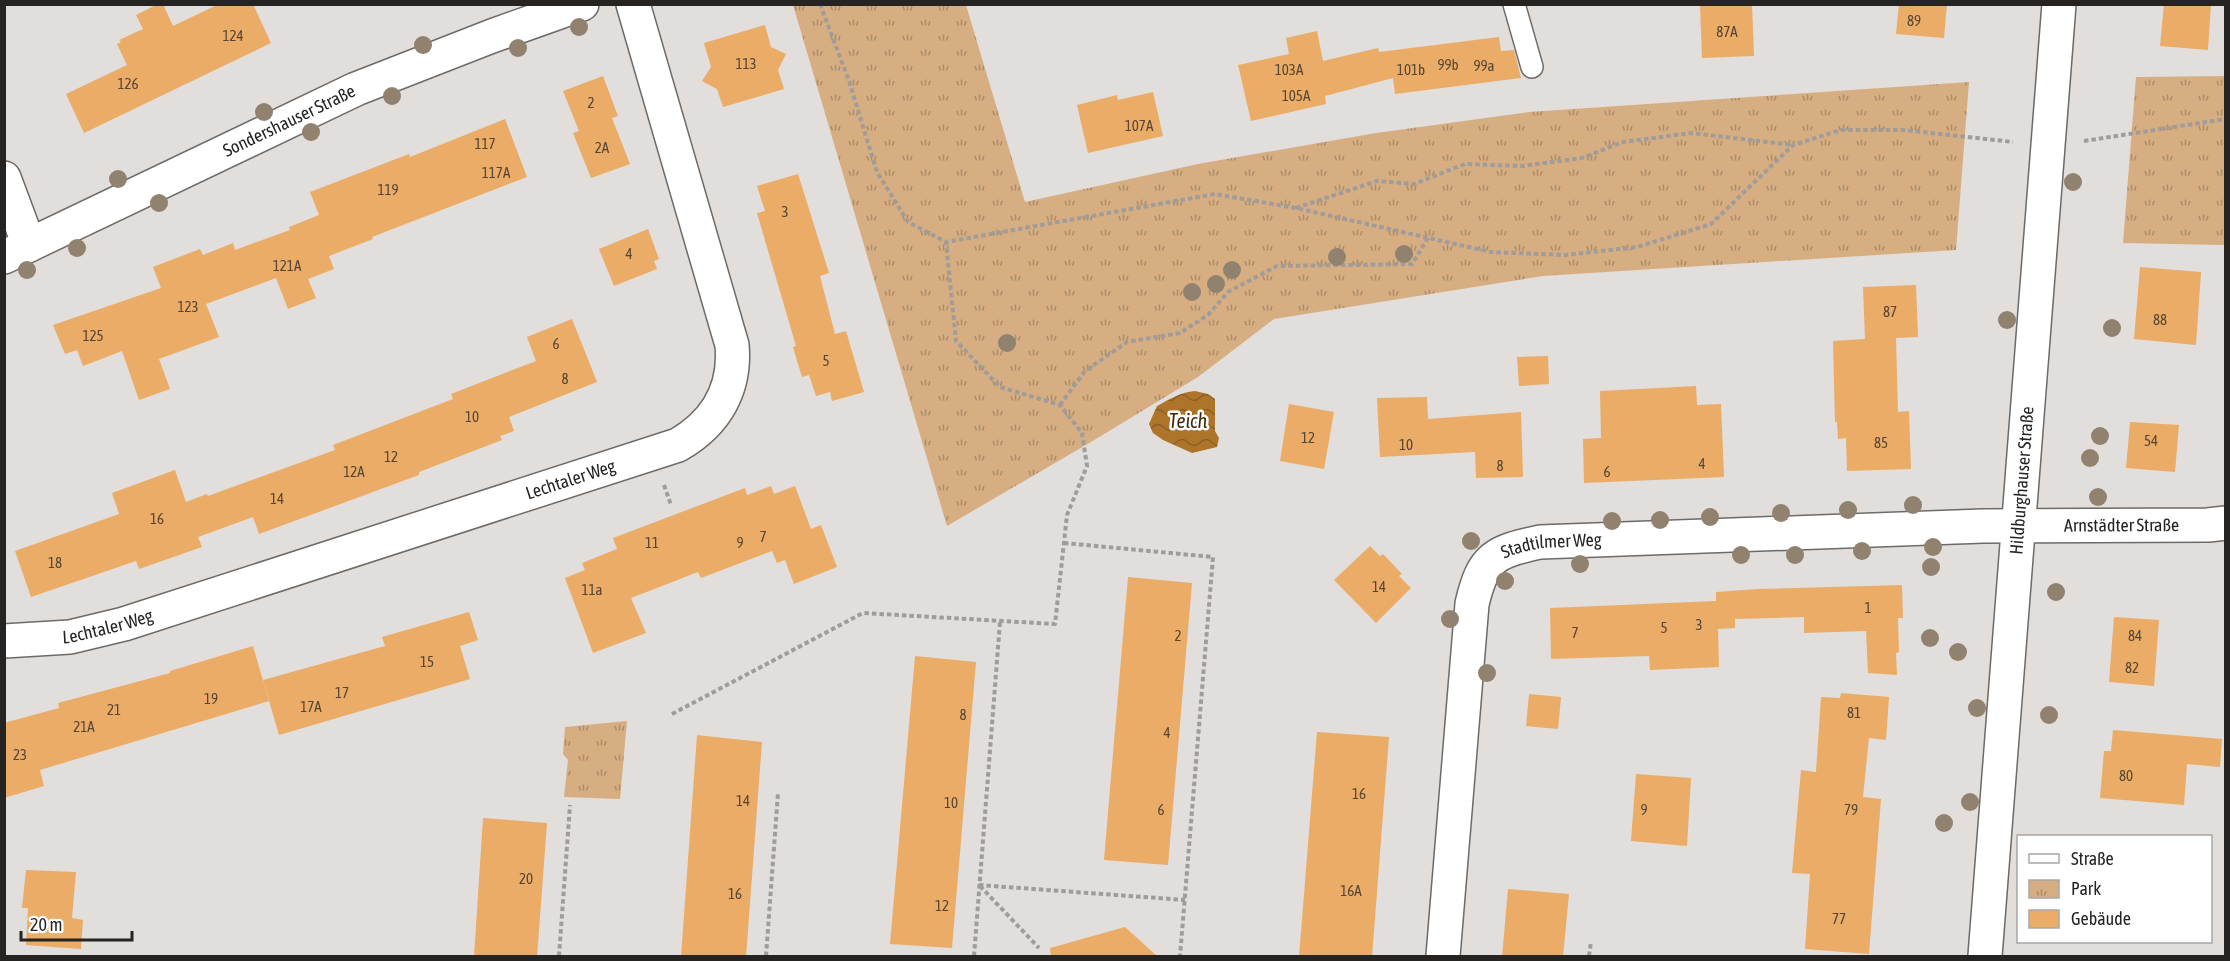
<svg xmlns="http://www.w3.org/2000/svg" width="2230" height="961" viewBox="0 0 2230 961" font-family="'Asap Condensed',sans-serif">
<style>
.park{fill:url(#park-tufts)}
.water{fill:url(#water-waves)}
.building{fill:#eaac66}
.lines{fill:none;stroke-linecap:round;stroke-linejoin:round}
.lane-casing{stroke:#6d6a67;stroke-width:24}
.street-casing{stroke:#6d6a67;stroke-width:36}
.secondary-casing{stroke:#6d6a67;stroke-width:36}
.path{stroke:#9f9c9a;stroke-width:4;stroke-dasharray:4.5 3;stroke-linecap:butt}
.lane{stroke:#fff;stroke-width:21}
.street{stroke:#fff;stroke-width:33}
.secondary{stroke:#fff;stroke-width:33}
.tree{fill:#91816f}
.labels{text-anchor:middle;stroke-width:5;stroke-linejoin:round;paint-order:stroke}
.number-label{font-size:15px;fill:#574634}
.street-label{font-size:18px;fill:#262423;stroke:#fff}
.water-label{font-size:20px;font-style:italic;fill:#42290a;stroke:#fff}
</style>
<defs>
<pattern id="park-tufts" width="24" height="20" patternUnits="userSpaceOnUse" patternTransform="scale(1.5)"><rect width="24" height="20" fill="#d6ae82"/><path d="M3 7l-1-3M5 7V3M7 7l1-3M15 17l-1-3M17 17v-4M19 17l1-3" fill="none" stroke="#ad8d6a"/></pattern>
<pattern id="water-waves" width="16" height="10" patternUnits="userSpaceOnUse" patternTransform="scale(1.5)"><rect width="16" height="10" fill="#ae742a"/><path d="M0 5q4-4 8 0t8 0" fill="none" stroke="#8d5f24"/></pattern>
</defs>
<rect width="100%" height="100%" fill="#e1dedb"/>
<g class="park">
<path d="M793,5h173l59,197 173,-38 178,-31 153,-21 440,-30 -13,168 -413,26 -269,43 -76,58 -107,65 -144,84z"/>
<path d="M2225,76v169l-102,-2 13,-166z"/>
<path d="M627,721l-7,78 -56,-2 4,-37 -5,-6 2,-27z"/>
</g>
<path class="water" d="M1195,391l13,3 7,5v32l4,7 -2,9 -25,6 -29,-13 -10,-7 -4,-9 8,-18c13,-7 24,-14 38,-15z"/>
<g class="building">
<path d="M158,4h5l10,22 46,-22h34l18,39 -187,90 -18,-39 61,-29 -10,-21 4,-2 -2,-2 24,-11 -7,-14z"/>
<path d="M1752,4l2,52 -52,2 -2,-52z"/>
<path d="M1899,4h48l-3,34 -48,-4z"/>
<path d="M2164,4h47l-3,46 -48,-4z"/>
<path d="M765,25l6,22 15,7 -8,16 6,19 -61,18 -6,-18 -15,-8 9,-14 -7,-24z"/>
<path d="M1317,31l6,30 55,-13 1,4 120,-15 2,14 13,-1 7,28 -126,16 -2,-16 -68,18 1,8 -75,17 -13,-56 51,-11 -3,-16z"/>
<path d="M603,76l15,40 -6,2 18,46 -39,14 -18,-45 6,-2 -16,-40z"/>
<path d="M1153,92l10,44 -75,17 -11,-48 40,-10 1,5z"/>
<path d="M505,119l22,58 -155,60 1,2 -44,17 5,13 -26,10 8,19 -28,11 -12,-31 -70,26 13,33 -60,22 11,30 -31,11 -17,-49 -39,15 -6,-16 -12,4 -12,-29 108,-37 -8,-21 47,-18 3,6 30,-12 2,7 55,-20 -1,-3 30,-12 -9,-23 99,-38 1,3z"/>
<path d="M798,174l31,99 -9,3 15,58 11,-3 18,61 -32,9 -2,-9 -14,4 -7,-21 -7,2 -9,-30 3,-1 -39,-133 8,-2 -8,-25z"/>
<path d="M648,229l11,30 -5,2 3,8 -43,17 -15,-37z"/>
<path d="M2140,267l61,5 -5,73 -62,-6z"/>
<path d="M1916,285l2,52 -22,1 2,74 11,-1 2,58 -64,2 -1,-33 -8,1 -1,-17h-2l-2,-81 32,-2 -2,-52z"/>
<path d="M572,319l25,63 -88,35 5,14 -14,5 2,4 -83,32v3l-160,59 -6,-17 -55,20 4,10 -63,22 -3,-8 -105,36 -16,-46 104,-37 -7,-21 63,-23 11,32 21,-8 1,2 127,-46 -2,-5 120,-46 -2,-5 85,-33 -9,-24z"/>
<path d="M1548,356l1,28 -30,2 -2,-29z"/>
<path d="M1696,386l1,19 24,-1 3,73 -140,6 -1,-44 18,-1 -1,-47z"/>
<path d="M1427,397l1,22 93,-7 2,65 -47,1 -1,-26 -95,5 -3,-59z"/>
<path d="M1289,404l45,8 -10,57 -44,-8z"/>
<path d="M2130,422l49,3 -4,47 -49,-4z"/>
<path d="M771,486l3,8 21,-8 16,43 10,-4 16,42 -43,17 -9,-24 -8,3 -5,-12 -71,27 -3,-6 -67,26 15,35 -53,20 -28,-75 20,-8 -3,-7 35,-14 -4,-11 132,-50 2,7z"/>
<path d="M1370,546l10,10 3,-2 19,20 -3,2 12,12 -35,35 -42,-43z"/>
<path d="M1128,577l64,6 -24,282 -64,-5z"/>
<path d="M1902,585l1,33h-5l1,34 -3,1 1,22 -29,-2 -2,-42 -62,2v-16l-69,2v9l-17,1 1,38 -69,3 -1,-14 -98,3 -1,-51 166,-7v-9l42,-3z"/>
<path d="M469,612l9,28 -18,6 10,33 -191,56 -16,-55 122,-34 -3,-9z"/>
<path d="M2114,617l45,3 -5,66 -45,-4z"/>
<path d="M253,646l16,55 -229,69 4,16 -40,12v-75l55,-15 -1,-5 112,-30v-2z"/>
<path d="M915,656l61,6 -24,286 -62,-4z"/>
<path d="M1841,693l48,4 -3,43 -17,-2 -6,59 18,2 -12,155 -64,-5 5,-75 -18,-1 9,-103 15,2 5,-75 19,1z"/>
<path d="M1529,694l32,3 -3,32 -32,-3z"/>
<path d="M2113,730l109,9 -2,28 -33,-3 -3,41 -84,-7 4,-47h7z"/>
<path d="M1317,732l72,5 -17,220h-73z"/>
<path d="M697,735l65,7 -16,215h-65z"/>
<path d="M1636,774l55,4 -4,68 -56,-5z"/>
<path d="M483,818l64,5 -10,134h-63z"/>
<path d="M26,870l50,2 -4,46 11,2 -2,29 -55,-4 2,-37h-6z"/>
<path d="M1508,889l61,5 -6,63h-61z"/>
<path d="M1125,927l33,30h-107l-1,-9z"/>
</g>
<g class="lines">
<g class="lane-casing">
<path id="lane" d="M1514,4l18,63"/>
</g>
<g class="street-casing">
<g id="street">
<path d="M4,178l25,67"/>
<path id="s1" d="M4,257l352,-168 136,-53 90,-32"/>
<path id="s2" d="M4,641l66,-4 54,-13 554,-179c38,-22 58,-56 54,-100l-99,-341"/>
<path id="s3" d="M1443,956l29,-352c11,-48 23,-52 68,-62l443,-16 225,-1 18,-2"/>
</g>
</g>
<g class="secondary-casing">
<g id="secondary">
<path id="s4" d="M1985,956l74,-952"/>
</g>
</g>
<g class="path">
<path d="M820,4l29,77 28,91 31,50 38,20 269,-48 81,14 195,44 74,3 72,-8 74,-23 82,-79 48,-15h63l109,12"/>
<path d="M2084,141l142,-22"/>
<path d="M1296,208l81,-27 37,3 51,-20 57,2 60,-8 41,-16 68,-9 102,12"/>
<path d="M1060,405l25,-34 42,-29 53,-9 28,-18 20,-23 49,-26 135,-2 16,-26"/>
<path d="M664,485l7,20"/>
<path d="M1064,543l149,14 -33,399"/>
<path d="M672,714l191,-101 192,11 12,-109 20,-49 -5,-33 -22,-28 -60,-18 -44,-46 -10,-99"/>
<path d="M979,885l206,15"/>
<path d="M980,886l59,62"/>
<path d="M559,956l11,-151"/>
<path d="M766,956l12,-163"/>
<path d="M974,956l26,-334"/>
<path d="M1589,956l2,-14"/>
</g>
<use href="#lane" class="lane"/>
<use href="#street" class="street"/>
<use href="#secondary" class="secondary"/>
</g>
<g class="tree">
<circle cx="579" cy="27" r="9"/>
<circle cx="423" cy="45" r="9"/>
<circle cx="518" cy="48" r="9"/>
<circle cx="392" cy="96" r="9"/>
<circle cx="264" cy="112" r="9"/>
<circle cx="311" cy="132" r="9"/>
<circle cx="118" cy="179" r="9"/>
<circle cx="2073" cy="182" r="9"/>
<circle cx="159" cy="203" r="9"/>
<circle cx="77" cy="248" r="9"/>
<circle cx="1404" cy="254" r="9"/>
<circle cx="1337" cy="257" r="9"/>
<circle cx="27" cy="270" r="9"/>
<circle cx="1232" cy="270" r="9"/>
<circle cx="1216" cy="284" r="9"/>
<circle cx="1192" cy="292" r="9"/>
<circle cx="2007" cy="320" r="9"/>
<circle cx="2112" cy="328" r="9"/>
<circle cx="1007" cy="343" r="9"/>
<circle cx="2100" cy="436" r="9"/>
<circle cx="2090" cy="458" r="9"/>
<circle cx="2098" cy="497" r="9"/>
<circle cx="1913" cy="505" r="9"/>
<circle cx="1848" cy="510" r="9"/>
<circle cx="1781" cy="513" r="9"/>
<circle cx="1710" cy="517" r="9"/>
<circle cx="1660" cy="520" r="9"/>
<circle cx="1612" cy="521" r="9"/>
<circle cx="1471" cy="541" r="9"/>
<circle cx="1933" cy="547" r="9"/>
<circle cx="1862" cy="551" r="9"/>
<circle cx="1741" cy="555" r="9"/>
<circle cx="1795" cy="555" r="9"/>
<circle cx="1580" cy="564" r="9"/>
<circle cx="1931" cy="567" r="9"/>
<circle cx="1505" cy="581" r="9"/>
<circle cx="2056" cy="592" r="9"/>
<circle cx="1450" cy="619" r="9"/>
<circle cx="1930" cy="638" r="9"/>
<circle cx="1958" cy="652" r="9"/>
<circle cx="1487" cy="673" r="9"/>
<circle cx="1977" cy="708" r="9"/>
<circle cx="2049" cy="715" r="9"/>
<circle cx="1970" cy="802" r="9"/>
<circle cx="1944" cy="823" r="9"/>
</g>
<g class="labels">
<g class="number-label">
<text x="1914" y="26">89</text>
<text x="1727" y="37">87A</text>
<text x="233" y="41">124</text>
<text x="746" y="69">113</text>
<text x="1448" y="70">99b</text>
<text x="1484" y="71">99a</text>
<text x="1289" y="75">103A</text>
<text x="1411" y="75">101b</text>
<text x="128" y="89">126</text>
<text x="1296" y="101">105A</text>
<text x="591" y="108">2</text>
<text x="1139" y="131">107A</text>
<text x="485" y="149">117</text>
<text x="602" y="153">2A</text>
<text x="496" y="178">117A</text>
<text x="388" y="195">119</text>
<text x="785" y="217">3</text>
<text x="629" y="259">4</text>
<text x="287" y="271">121A</text>
<text x="188" y="312">123</text>
<text x="1890" y="317">87</text>
<text x="2160" y="325">88</text>
<text x="93" y="341">125</text>
<text x="556" y="349">6</text>
<text x="826" y="366">5</text>
<text x="565" y="384">8</text>
<text x="472" y="422">10</text>
<text x="1308" y="443">12</text>
<text x="2151" y="446">54</text>
<text x="1881" y="448">85</text>
<text x="1406" y="450">10</text>
<text x="391" y="462">12</text>
<text x="1702" y="469">4</text>
<text x="1500" y="471">8</text>
<text x="354" y="477">12A</text>
<text x="1607" y="477">6</text>
<text x="277" y="504">14</text>
<text x="157" y="524">16</text>
<text x="763" y="542">7</text>
<text x="652" y="548">11</text>
<text x="740" y="548">9</text>
<text x="55" y="568">18</text>
<text x="1379" y="592">14</text>
<text x="592" y="595">11a</text>
<text x="1868" y="613">1</text>
<text x="1699" y="630">3</text>
<text x="1664" y="633">5</text>
<text x="1575" y="638">7</text>
<text x="1178" y="641">2</text>
<text x="2135" y="641">84</text>
<text x="427" y="667">15</text>
<text x="2132" y="673">82</text>
<text x="342" y="698">17</text>
<text x="211" y="704">19</text>
<text x="311" y="712">17A</text>
<text x="114" y="715">21</text>
<text x="1854" y="718">81</text>
<text x="963" y="720">8</text>
<text x="84" y="732">21A</text>
<text x="1167" y="738">4</text>
<text x="20" y="760">23</text>
<text x="2126" y="781">80</text>
<text x="1359" y="799">16</text>
<text x="743" y="806">14</text>
<text x="951" y="808">10</text>
<text x="1161" y="815">6</text>
<text x="1644" y="815">9</text>
<text x="1851" y="815">79</text>
<text x="526" y="884">20</text>
<text x="1351" y="896">16A</text>
<text x="735" y="899">16</text>
<text x="942" y="911">12</text>
<text x="1839" y="924">77</text>
</g>
<g class="street-label">
<text dy="6" stroke="none"><textPath href="#s1" startOffset="316">Sondershauser Straße</textPath></text>
<text dy="6" stroke="none"><textPath href="#s2" startOffset="591">Lechtaler Weg</textPath></text>
<text dy="6" stroke="none"><textPath href="#s4" startOffset="477">Hildburghauser Straße</textPath></text>
<text dy="6" stroke="none"><textPath href="#s3" startOffset="1036">Arnstädter Straße</textPath></text>
<text dy="6" stroke="none"><textPath href="#s3" startOffset="465">Stadtilmer Weg</textPath></text>
<text dy="6" stroke="none"><textPath href="#s2" startOffset="105">Lechtaler Weg</textPath></text>
</g>
<g class="water-label">
<text x="1188" y="428">Teich</text>
</g>
</g>
<rect width="2230" height="961" fill="none" stroke="#262423" stroke-width="12"/>
<rect x="2017" y="835" width="195" height="108" fill="#ffffff" stroke="#a8a7a7" stroke-width="1.5"/>
<rect x="2029" y="854" width="30" height="9" fill="#ffffff" stroke="#a8a7a7" stroke-width="1.5"/>
<text x="2071" y="865" font-size="18" fill="#262423">Straße</text>
<rect x="2029" y="880" width="30" height="18" fill="url(#park-tufts)" stroke="#a8a7a7" stroke-width="1.5"/>
<text x="2071" y="895" font-size="18" fill="#262423">Park</text>
<rect x="2029" y="910" width="30" height="18" fill="#eaac66" stroke="#a8a7a7" stroke-width="1.5"/>
<text x="2071" y="925" font-size="18" fill="#262423">Gebäude</text>
<path d="M21 931v9h111v-9" fill="none" stroke="#262423" stroke-width="3"/>
<text x="30" y="931" font-size="18" fill="#262423" stroke="#ffffff" stroke-width="4.5" paint-order="stroke">20 m</text>
</svg>
